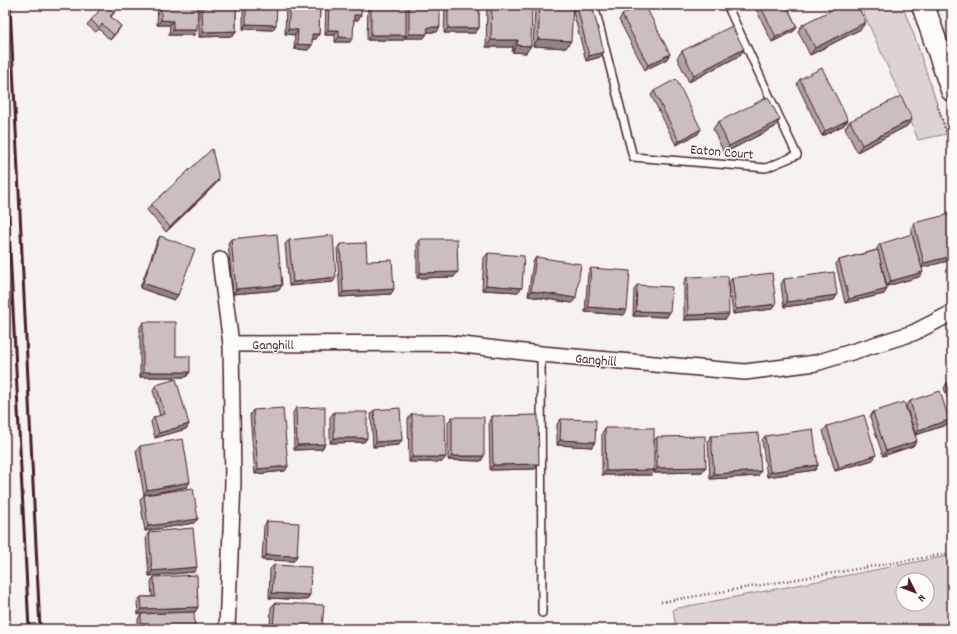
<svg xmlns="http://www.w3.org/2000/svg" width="957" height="634" viewBox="0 0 957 634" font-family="Dekko,sans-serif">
<rect width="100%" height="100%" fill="#f6f3ef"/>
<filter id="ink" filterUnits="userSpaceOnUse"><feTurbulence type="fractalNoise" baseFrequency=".025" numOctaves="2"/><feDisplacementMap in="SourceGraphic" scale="8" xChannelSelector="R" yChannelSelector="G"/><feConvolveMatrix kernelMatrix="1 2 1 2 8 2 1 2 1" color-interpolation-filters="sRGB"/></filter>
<g filter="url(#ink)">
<path fill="#dcd4d2" stroke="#937a7e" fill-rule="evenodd" d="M860,5H902L915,38L947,134L918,140L903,101Z
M952,555V629H676L673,609ZM903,580H927V604H903Z"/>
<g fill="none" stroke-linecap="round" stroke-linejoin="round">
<defs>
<path id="lane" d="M594,5L633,157L766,168L797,155L727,5
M541,354L542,613"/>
<path id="street" d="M220,260L231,344L233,482L227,629
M231,344L446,343L541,354L745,372L816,363L913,333L952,313"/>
<path id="primary" d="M923,5L952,90"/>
</defs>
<use href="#lane" stroke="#4a1f2b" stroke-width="10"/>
<use href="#street" stroke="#4a1f2b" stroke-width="18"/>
<use href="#primary" stroke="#4a1f2b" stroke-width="25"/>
<path stroke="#4a1f2b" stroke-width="2.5" stroke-dasharray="1 3" stroke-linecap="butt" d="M937,104L952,149
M661,602L952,553"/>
<use href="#lane" stroke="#fdfcf7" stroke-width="7"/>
<use href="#street" stroke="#fdfcf7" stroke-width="15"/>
<use href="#primary" stroke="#fdfcf7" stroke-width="22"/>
<path stroke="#4a1f2b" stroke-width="3" d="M10,5L40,629
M5,150L29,629"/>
</g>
<path fill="#afa4a3" stroke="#4a1f2b" d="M158,5H198L194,35H169L170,25H157Z
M199,5H236V31L233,36L199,37Z
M243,5H277L273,30L243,29Z
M287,5H320L319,34L316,39H312V45L308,50L294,49L295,35L285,34L286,6Z
M326,5H361L358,20H354L350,42H335V35H325Z
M368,5H440L437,32H427L424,38H405V36L403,40H367Z
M446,5H479V28L475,33H444L445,6Z
M487,5H532L526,53L512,52L513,47H486Z
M538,5H573L566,48L533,46L535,9Z
M652,5H662L654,9Z
M754,5H786L797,27L794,31L772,42Z
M577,6L604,52L600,57L586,61L573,11Z
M115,12L111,17L121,26L110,40L99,29L96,32L87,25L91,20Z
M622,15L667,59L645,70L619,20Z
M803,24L861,29L810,55L798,31Z
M744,49L739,56L689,82L677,58L682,51Z
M800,79L848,120L844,125L822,136L797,84Z
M654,91L698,134L676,145L651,95Z
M912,119L907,126L857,152L845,128L850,121Z
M718,122L775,127L724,153L713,129Z
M216,184L166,232L147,210L151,205Z
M914,223H952V260L921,267L919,277L887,286L881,263L887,289L884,294L845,303L836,264L839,260L877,250V248L880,244L916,249L911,228Z
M160,236L178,295L174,300L140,288L157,241Z
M231,239L282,285L279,290L233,294L228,243Z
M420,239L454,277L417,278V244Z
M289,240L336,277L333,282L289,286L285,244Z
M340,244L367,261L391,294L340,297L337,249Z
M488,253L522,288L518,292L482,290L484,258Z
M536,257L572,303L528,296L533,262Z
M591,268L624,315L585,312L588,273Z
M687,277L726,319L684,320V282Z
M732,278L776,304L772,309L733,314L729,283Z
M784,279L837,295L834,300L784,307L781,284Z
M637,285L670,312L667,317L633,316L634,290Z
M143,322L176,356L190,372L186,377H140V327Z
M952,382V411L944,388L947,383Z
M156,385L189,424L186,429L155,438L151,422L154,417L160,416L153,390Z
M910,401L949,420L946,425L916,435L906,406Z
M296,408L322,449L294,450L293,413Z
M253,410L288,466L285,471L255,474L250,415Z
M374,410L399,445L373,447L371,414Z
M334,412L367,438L364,442L330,443V417Z
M873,412L917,441L913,446L883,456L870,417Z
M412,414L442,462H409L408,419Z
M492,416L539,464L535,469L490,470L489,421Z
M452,417L484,456L481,461L448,460V422Z
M561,419L592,447L557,445V424Z
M827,426L873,460L835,471L823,431Z
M605,428L654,441L657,437L702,472L654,473V470L651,475H602V433Z
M711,436L758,476L710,479L708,441Z
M765,436L818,465L815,470L767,477L762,440Z
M140,446L187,487L144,495L136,451Z
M144,495L194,523L145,531L140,500Z
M267,521L294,561L262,560L264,526Z
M149,532L194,572L149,576L146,537Z
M274,565L310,595L306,600L269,598L270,569Z
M154,577L198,607L195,612L138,614L137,602L141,597H152L151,582Z
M275,603L322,629H270L271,607Z
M141,614L195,629H138V619Z"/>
<path fill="#8e8685" stroke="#4a1f2b" d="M657,5H662L654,9Z
M354,15H361L358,20H350Z
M161,20L173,21L170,25H157Z
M866,22L861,29L810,55L815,48Z
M246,24L276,25L273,30L243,29Z
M121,26L118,31L110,40L114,35Z
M428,27H440L437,32H425Z
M797,27L794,31L772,42L776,37Z
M448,28H479L475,33H444Z
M288,29L298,30L295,35L285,34Z
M173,30H197L194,35H169Z
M328,30H339L335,35H325Z
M236,31L233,36L199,37L203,32Z
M312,34H319L316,39H309Z
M409,34H427L424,38H405Z
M371,35H406L403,40H367Z
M339,37L353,38L350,42H335Z
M538,39L571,41L566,48L533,46Z
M491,40H518L513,47H486Z
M297,44L312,45L308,50L294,49Z
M517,45L531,46L526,53L512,52Z
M744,49L739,56L689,82L694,75Z
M604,52L600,57L586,61L589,56Z
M670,54L667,59L645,70L648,65Z
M912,119L907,126L857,152L862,145Z
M780,120L775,127L724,153L729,146Z
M848,120L844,125L822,136L825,131Z
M701,129L698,134L676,145L679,141Z
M219,179L216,184L166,232L170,227Z
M952,256V260L921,268L924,263Z
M458,272L454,277L417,278L420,273Z
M923,272L919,277L887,286L891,281Z
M336,277L333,282L289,286L293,282Z
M143,283L178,295L174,300L140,288Z
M282,285L279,290L233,294L236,289Z
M486,285L522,288L518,292L482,290Z
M394,289L391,294L340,297L343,292Z
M887,289L884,294L845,303L849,299Z
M531,291L576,298L572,303L528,296Z
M837,295L834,300L784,307L787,302Z
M776,304L772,309L733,314L736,309Z
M588,307L627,310L624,315L585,312Z
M636,311L670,312L667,317L633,316Z
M729,314L726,319L684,320L688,315Z
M143,372H190L186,377H140Z
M949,420L946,425L916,435L919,430Z
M189,424L186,429L155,438L159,433Z
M334,438H367L364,442L330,443Z
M402,440L399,445L373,447L376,442Z
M560,440L595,442L592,447L557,445Z
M917,441L913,446L883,456L886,451Z
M325,444L322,449L294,450L297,445Z
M876,455L873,460L835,471L839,467Z
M452,456H484L481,461L448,460Z
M412,457H446L442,462H409Z
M539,464L535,469L490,470L493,465Z
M818,465L815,470L767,477L770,472Z
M288,466L285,471L255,474L258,469Z
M706,467L702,472L654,473L657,468Z
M654,470L651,475H602L606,471Z
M761,471L758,476L710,479L714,474Z
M190,482L187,487L144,495L147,490Z
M198,519L194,523L145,531L148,526Z
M266,555L297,556L294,561L262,560Z
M197,567L194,572L149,576L152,571Z
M272,593L310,595L306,600L269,598Z
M198,607L195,612L138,614L142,609Z"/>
<path fill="#cbbfbe" stroke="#4a1f2b" d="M104,5H116L119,7L110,16L121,26L114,35L102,24L99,28L91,20Z
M161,5H198L197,30H173V21L161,20Z
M202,5H236V31L203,32Z
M246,5H277L276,25L246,24Z
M290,5H320L319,34H312V45L297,44L298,30L288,29Z
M329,5H361V15H354L353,38L339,37V30H328Z
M371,5H406V35H371Z
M409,5H440V27H428L427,34H409Z
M448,5H479V28H448Z
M492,5H532L531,46L517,45L518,40H491Z
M540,5H573L571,41L538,39Z
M582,5H592L604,52L589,56L577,6Z
M641,5H645L670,54L648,65L622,15Z
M760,5H786L797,27L776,37Z
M842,5H857L866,22L815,48L803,24Z
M732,26L744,49L694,75L682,51Z
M822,68L848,120L825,131L800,79Z
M676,79L701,129L679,141L654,91Z
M901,96L912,119L862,145L850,121Z
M768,97L780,120L729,146L718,122Z
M212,149L219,179L170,227L151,205Z
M950,214L952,223V256L924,263L914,223Z
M277,234L282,285L236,289L231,239Z
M912,234L923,272L891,281L880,244Z
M333,235L336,277L293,282L289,240Z
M160,236L195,249L178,295L143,283Z
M420,239H457L458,272L420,273Z
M366,243L367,261L392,260L394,289L343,292L340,244Z
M878,250L887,289L849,299L839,260Z
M488,253L524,256L522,288L486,285Z
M536,257L581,264L576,298L531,291Z
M591,268L630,271L627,310L588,307Z
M834,272L837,295L787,302L784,279Z
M772,273L776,304L736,309L732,278Z
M728,276L729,314L688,315L687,277Z
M637,285L672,287L670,312L636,311Z
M143,322H176V356H190V372H143Z
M176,379L189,424L159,433L154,417L165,414L156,385Z
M952,382V397L947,383Z
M940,391L949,420L919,430L910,401Z
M904,402L917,441L886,451L873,412Z
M325,407V444L297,445L296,408Z
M283,408L288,466L258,469L253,410Z
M400,408L402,440L376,442L374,410Z
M334,412H367V438H334Z
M412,414H445L446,457H412Z
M538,415L539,464L493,465L492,416Z
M864,415L876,455L839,467L827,426Z
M452,417H484V456H452Z
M561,419L596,420L595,442L560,440Z
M605,428H654V470L606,471Z
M813,429L818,465L770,472L765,436Z
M758,433L761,471L714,474L711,436Z
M705,436L706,467L657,468V437Z
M183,439L190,482L147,490L140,446Z
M193,488L198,519L148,526L144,495Z
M267,521L299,523L297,556L266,555Z
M193,528L197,567L152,571L149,532Z
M274,565L311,567L310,595L272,593Z
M197,575L198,607L142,609L141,597H155L154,577Z
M275,603L324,605L322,629H273Z
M194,612L195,629H141V614Z"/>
</g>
<g text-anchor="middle" stroke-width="3" stroke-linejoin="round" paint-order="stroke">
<g font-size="14" fill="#4a1f2b" stroke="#fdfcf7">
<text transform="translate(722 151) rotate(5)" y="5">Eaton Court</text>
<text x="273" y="349">Ganghill</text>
<text transform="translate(596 359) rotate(5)" y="5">Ganghill</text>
</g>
</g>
<rect width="957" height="634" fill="none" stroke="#fdfcf7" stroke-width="20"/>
<rect x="10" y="10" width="937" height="614" fill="none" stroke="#4a1f2b" stroke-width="1.5" filter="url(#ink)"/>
<g transform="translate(915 592) rotate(132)"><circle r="19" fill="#fdfcf7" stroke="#b5a4a5"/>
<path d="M0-3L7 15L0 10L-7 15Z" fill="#4a1f2b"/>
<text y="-6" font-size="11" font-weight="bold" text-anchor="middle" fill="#4a1f2b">N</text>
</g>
</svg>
